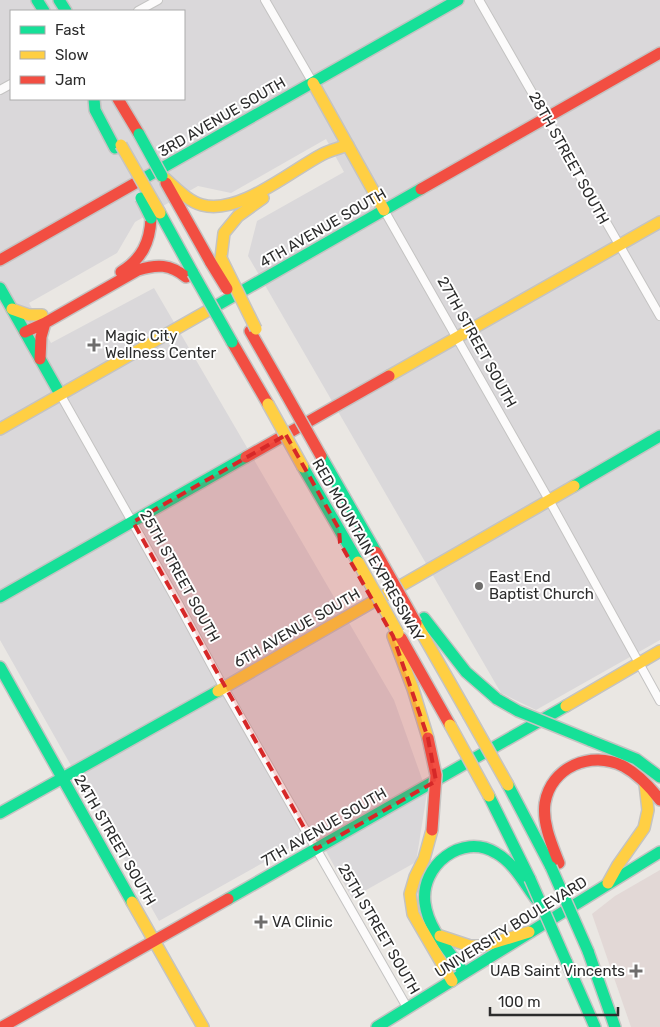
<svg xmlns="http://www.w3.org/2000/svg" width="660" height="1027" viewBox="0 0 660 1027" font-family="Rubik,sans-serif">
<rect width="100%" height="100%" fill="#eae7e3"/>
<path fill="#dad8da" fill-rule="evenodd" d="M0,0H660V640L536,710L501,693L248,256L257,221L344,172L326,139L231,193L198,186L135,222L117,253L29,303L51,343L154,288L394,700L427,793L416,862L352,898L316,833L159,921L0,640ZM11,11H184V99H11Z"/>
<path fill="#e2d8d6" d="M660,870V1027H631L592,914L615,896Z"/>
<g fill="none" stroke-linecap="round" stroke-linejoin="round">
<defs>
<path id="street" d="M265,0L313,83
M479,0L660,316
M138,11L158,0
M0,90L11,84
M384,210L549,500L660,701
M60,394L178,603L224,688L408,1009"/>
<path id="fast" d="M37,0L44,11
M59,0L66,11
M94,99L95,110L115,148
M139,181L458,0
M160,213L193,273
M0,288L60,394
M209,310L421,189
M321,456L376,552
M303,467L358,562
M574,486L660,436
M0,597L246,457
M424,618L466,672L497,699
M0,667L132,902
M589,740L636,759L660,777
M508,785L551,867
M489,796L530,879
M0,813L218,691
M228,899L566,706
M588,951L615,1027
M566,961L595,1027
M464,973C450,952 428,929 425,903C420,866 462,832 496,853C514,863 524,883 536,899
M377,1027L660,852"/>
<path id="slow" d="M313,83L384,210
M162,176C174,186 187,201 202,205C240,215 290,171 323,154C331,150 340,148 348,145
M221,258L224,233L238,216L263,198
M12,309L29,315H42
M389,376L660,222
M0,429L209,310
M416,623L468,714
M393,636L413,689L428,738
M218,691L574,486
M566,706L660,651
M432,830L424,859L415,877L410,894L413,914L452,981
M608,883L618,865L644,828L648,810L645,784
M132,902L203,1027
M440,936L470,946H483L529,932"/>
<path id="jam" d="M118,99L139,134
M166,183L211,263
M421,189L660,53
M0,260L139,181
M121,272C142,259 150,242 151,218
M250,331L286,394
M25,332L45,323L138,270C157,264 170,264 186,277
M232,342L268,404
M40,359L41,337L45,323
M246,457L389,376
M401,638L450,725
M559,863C552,845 542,823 545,803C551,767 591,750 623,766C638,774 650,787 660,800
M2,1027L228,899"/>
</defs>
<use href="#street" stroke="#c4c3c2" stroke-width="10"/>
<use href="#fast" stroke="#c4c3c2" stroke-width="14"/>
<use href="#slow" stroke="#c4c3c2" stroke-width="14"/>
<use href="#jam" stroke="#c4c3c2" stroke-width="14"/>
<use href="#street" stroke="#fcfbfb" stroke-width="8"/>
<use href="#fast" stroke="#16e098" stroke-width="11"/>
<use href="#slow" stroke="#ffcf43" stroke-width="11"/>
<use href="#jam" stroke="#f24e42" stroke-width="11"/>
<defs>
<path id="fast-bridge" d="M139,134L162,176
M141,198L151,218
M193,273L232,342
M497,699L518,711L589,740
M551,867L588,951
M530,879L566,961"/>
<path id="slow-bridge" d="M121,145L160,213
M221,258L256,329
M268,404L303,467
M358,562L398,633
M468,714L508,785
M450,725L489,796"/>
<path id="jam-bridge" d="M211,263L227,289
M286,394L321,456
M376,552L416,623
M428,738L436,775L432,830"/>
</defs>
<use href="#fast-bridge" stroke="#c6c4c2" stroke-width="14" stroke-linecap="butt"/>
<use href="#slow-bridge" stroke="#c6c4c2" stroke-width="14" stroke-linecap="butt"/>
<use href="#jam-bridge" stroke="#c6c4c2" stroke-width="14" stroke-linecap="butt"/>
<use href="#fast-bridge" stroke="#16e098" stroke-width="11"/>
<use href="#slow-bridge" stroke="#ffcf43" stroke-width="11"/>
<use href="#jam-bridge" stroke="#f24e42" stroke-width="11"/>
</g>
<path fill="#d62828" fill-opacity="0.2" stroke="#d62828" stroke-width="4" stroke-dasharray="10 6" stroke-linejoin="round" d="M286,435L339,529L340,543L393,636L428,738L436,781L316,849L133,522Z"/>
<g fill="#6e6d6c" stroke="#fff" stroke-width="2">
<path d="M91.5 337.5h5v5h5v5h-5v5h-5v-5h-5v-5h5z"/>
<circle cx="479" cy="586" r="5"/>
<path d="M258.5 914.5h5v5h5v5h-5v5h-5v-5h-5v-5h5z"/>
<path d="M633.5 963.5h5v5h5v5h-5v5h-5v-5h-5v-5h5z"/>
</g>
<g text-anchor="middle" stroke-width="4" stroke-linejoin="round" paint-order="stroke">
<g font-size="15" fill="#2c2c2c" stroke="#fff">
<text transform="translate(222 117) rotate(-30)" y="5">3RD AVENUE SOUTH</text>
<text transform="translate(569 158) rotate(61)" y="5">28TH STREET SOUTH</text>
<text transform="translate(323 228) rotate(-30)" y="5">4TH AVENUE SOUTH</text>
<text transform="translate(477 342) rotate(61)" y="5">27TH STREET SOUTH</text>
<text transform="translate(368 550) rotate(60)" y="5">RED MOUNTAIN EXPRESSWAY</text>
<text transform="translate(180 576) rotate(61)" y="5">25TH STREET SOUTH</text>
<text transform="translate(297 628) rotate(-30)" y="5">6TH AVENUE SOUTH</text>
<text transform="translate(324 827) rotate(-30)" y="5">7TH AVENUE SOUTH</text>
<text transform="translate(115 840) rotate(60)" y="5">24TH STREET SOUTH</text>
<text transform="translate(511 927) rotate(-32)" y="5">UNIVERSITY BOULEVARD</text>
<text transform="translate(379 929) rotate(60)" y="5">25TH STREET SOUTH</text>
</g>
<g font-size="15" fill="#2c2c2c" stroke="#fff" text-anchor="start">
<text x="105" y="341">Magic City<tspan x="105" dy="17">Wellness Center</tspan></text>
<text x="489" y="582">East End<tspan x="489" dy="17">Baptist Church</tspan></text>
<text x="272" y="927">VA Clinic</text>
<text x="625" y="976" text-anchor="end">UAB Saint Vincents</text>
</g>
</g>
<rect x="10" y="10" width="175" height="90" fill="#ffffff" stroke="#ababab"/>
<rect x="20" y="26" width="25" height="8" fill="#16e098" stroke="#ababab"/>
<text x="55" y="35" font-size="15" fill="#2c2c2c">Fast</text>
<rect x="20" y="51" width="25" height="8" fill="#ffcf43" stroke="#ababab"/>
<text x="55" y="60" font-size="15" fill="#2c2c2c">Slow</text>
<rect x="20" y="76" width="25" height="8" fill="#f24e42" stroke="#ababab"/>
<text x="55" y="85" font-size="15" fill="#2c2c2c">Jam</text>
<path d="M490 1007v8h128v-8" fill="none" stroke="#2c2c2c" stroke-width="2.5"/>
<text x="498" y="1007" font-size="15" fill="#2c2c2c" stroke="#ffffff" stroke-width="4" paint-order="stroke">100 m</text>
</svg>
